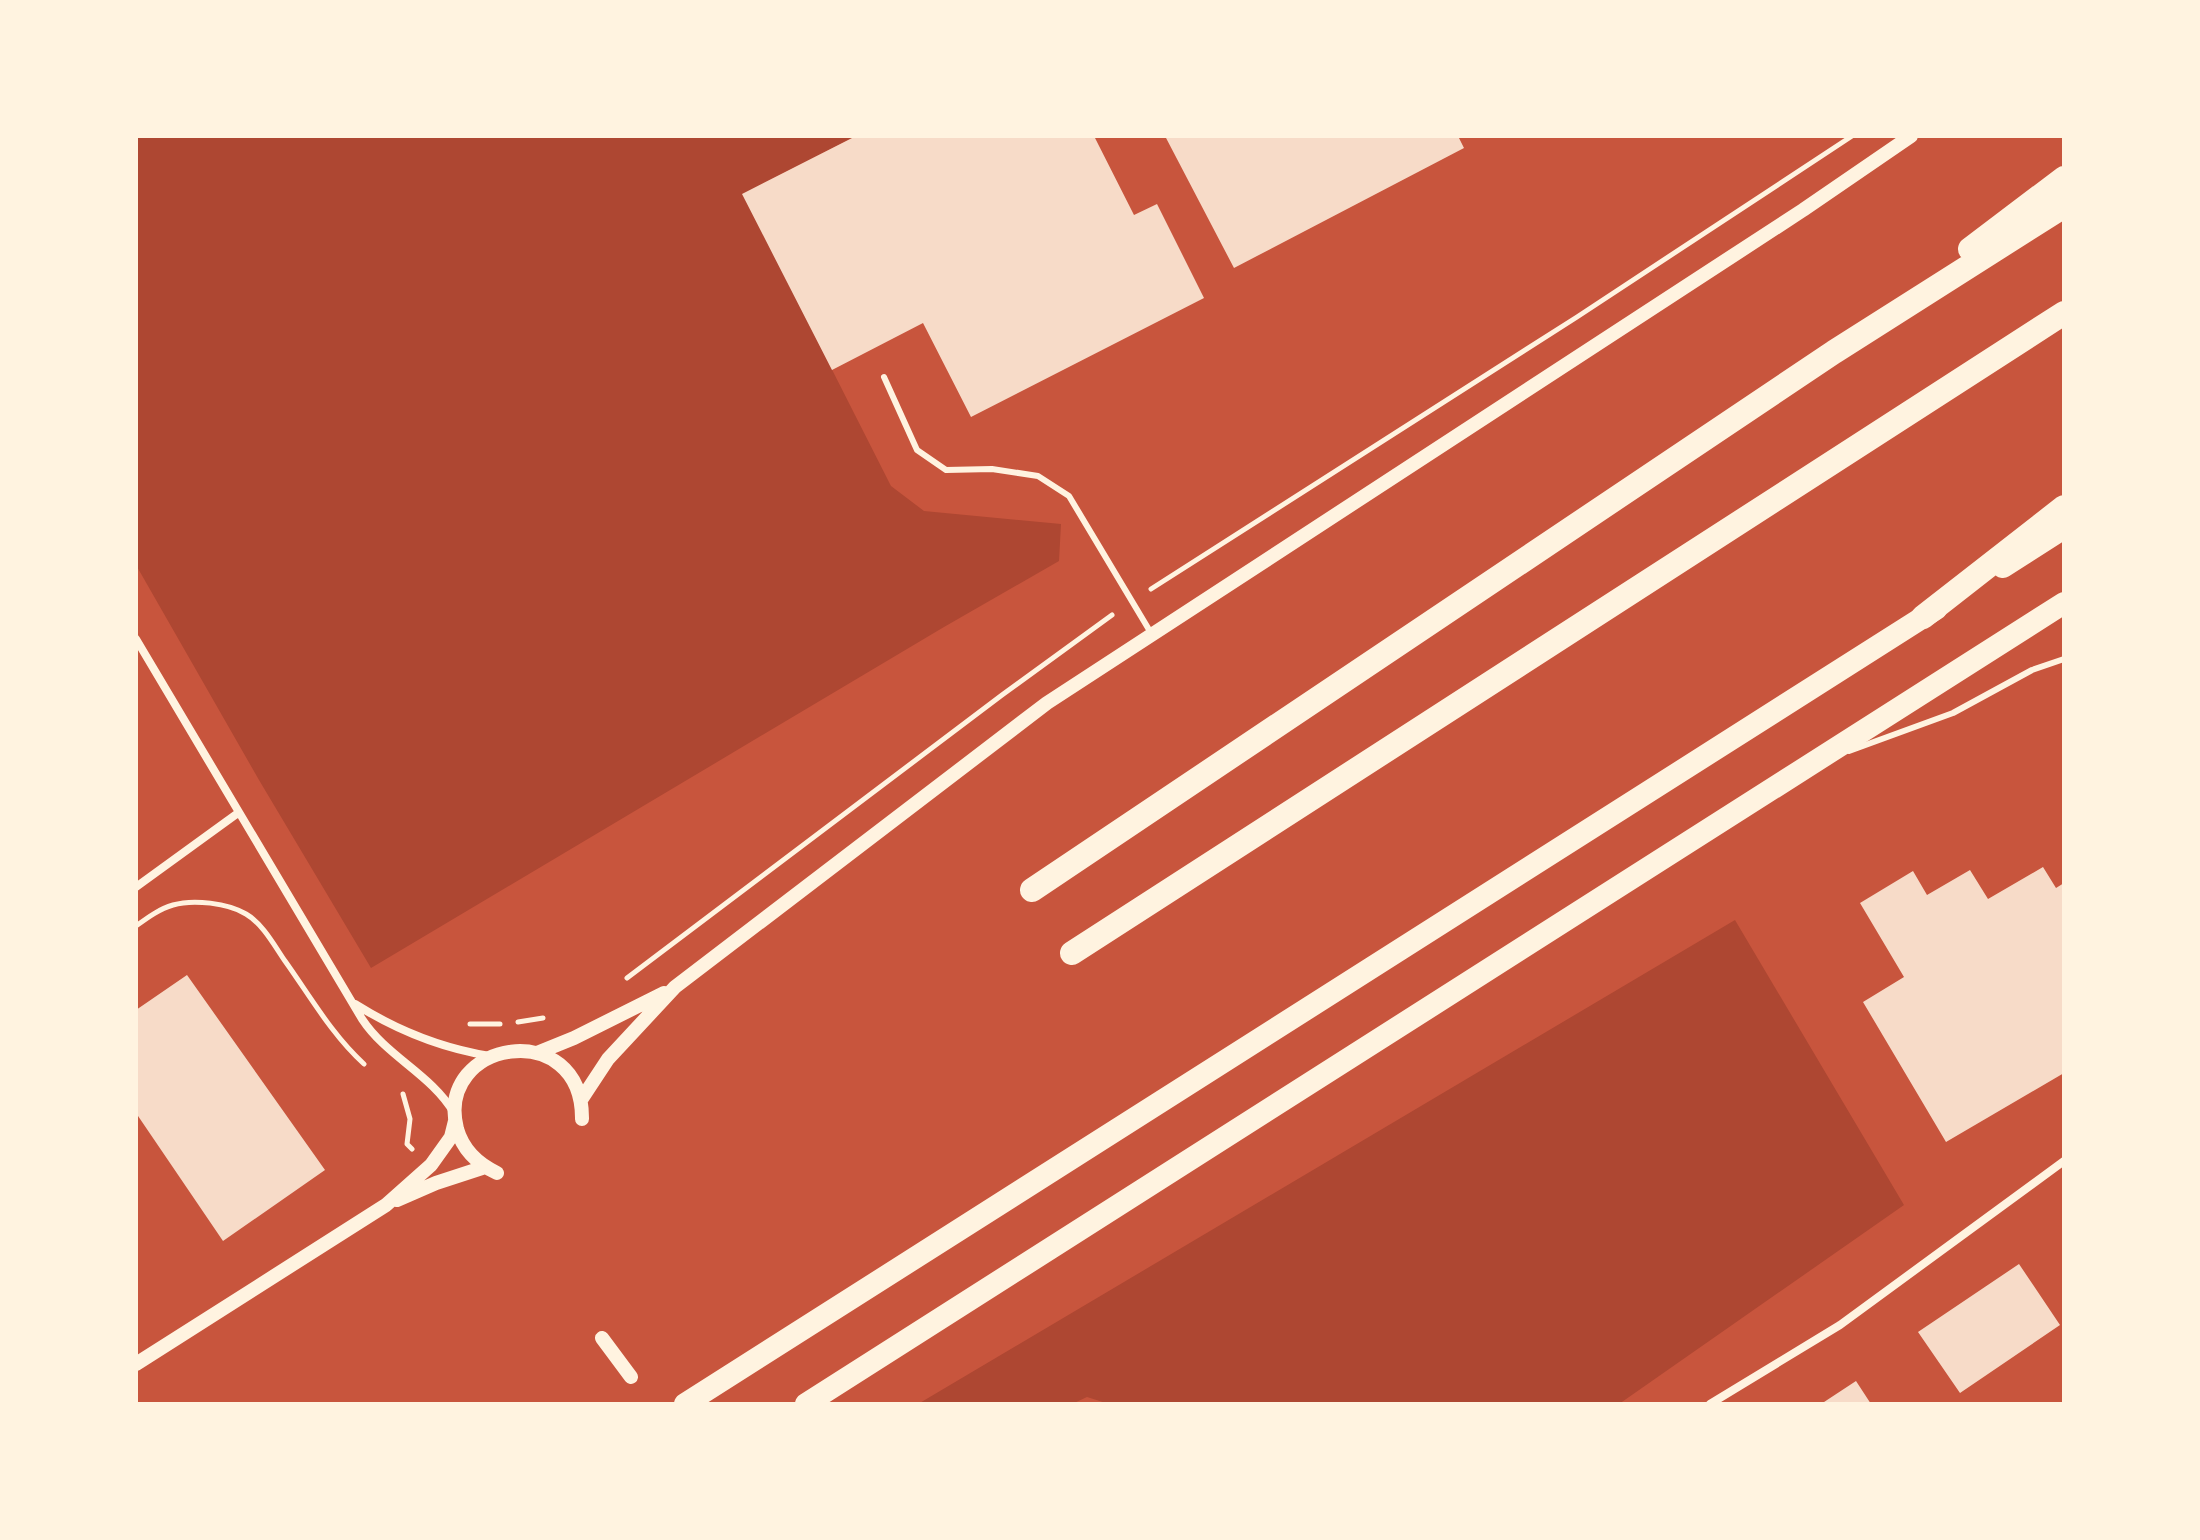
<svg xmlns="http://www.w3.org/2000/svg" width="2200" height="1540" viewBox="0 0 2200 1540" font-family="'Public Sans',sans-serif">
<rect width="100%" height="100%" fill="#c8553d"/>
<path fill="#ae4732" d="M136,136H856L743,194L891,486L924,511L1061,524L1059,561L944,627L371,968L259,780L136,565Z
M1735,920L1904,1205L1619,1404H1109L1087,1397L1072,1404H918Z"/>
<path fill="#f7dbc8" d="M856,136H1094L1134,215L1157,204L1204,298L971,417L923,323L832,370L742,194Z
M1165,136H1458L1464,148L1234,268Z
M2043,867L2056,888L2064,883V1073L1946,1142L1863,1002L1904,977L1860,903L1913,871L1927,895L1970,870L1988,899Z
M187,975L325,1170L223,1241L136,1113V1010Z
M2019,1264L2060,1325L1960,1393L1918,1332Z
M1856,1381L1871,1404H1821Z"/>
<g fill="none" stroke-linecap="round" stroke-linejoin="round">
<path stroke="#fff3e0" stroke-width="5" d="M1151,589L1577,317L1852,136
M136,926C147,918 159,909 173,905C193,899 228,903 246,914C263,924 274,945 285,961C310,996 332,1035 364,1064
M627,978L1002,695L1112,615
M518,1022L543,1018
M470,1024H500
M403,1094L410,1119L407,1144L412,1149"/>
<path stroke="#fff3e0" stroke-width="6" d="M884,377L917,450L946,470L992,469L1038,476L1069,496L1151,633
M1849,751L1953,713L2032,670L2064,659"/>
<path stroke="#fff3e0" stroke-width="8" d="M136,639L362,1019C387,1057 431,1074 454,1113
M136,887L238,813
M355,1004C398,1031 440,1048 490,1056
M1710,1404L1840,1325L2064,1161"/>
<path stroke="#fff3e0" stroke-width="14" d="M537,1053L574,1038L664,993
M581,1100L608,1059L675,987L1047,703L1803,210L1911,136
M497,1173C478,1164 463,1150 457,1129C434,1039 583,1016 582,1119
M397,1200L436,1183L485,1167
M602,1338L631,1377
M136,1364L386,1205L431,1165L451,1137L455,1121"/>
<path stroke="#fff3e0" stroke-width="22" d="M2003,567L2064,528
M685,1404L1936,609
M806,1404L2064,603"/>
<path stroke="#fff3e0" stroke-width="24" d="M1970,249L2064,178
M1923,617L2064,507
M1032,890L1834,352L2064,206
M1072,953L2064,313"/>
</g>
<rect width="2200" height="1540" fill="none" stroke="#fff3e0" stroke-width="276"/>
</svg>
